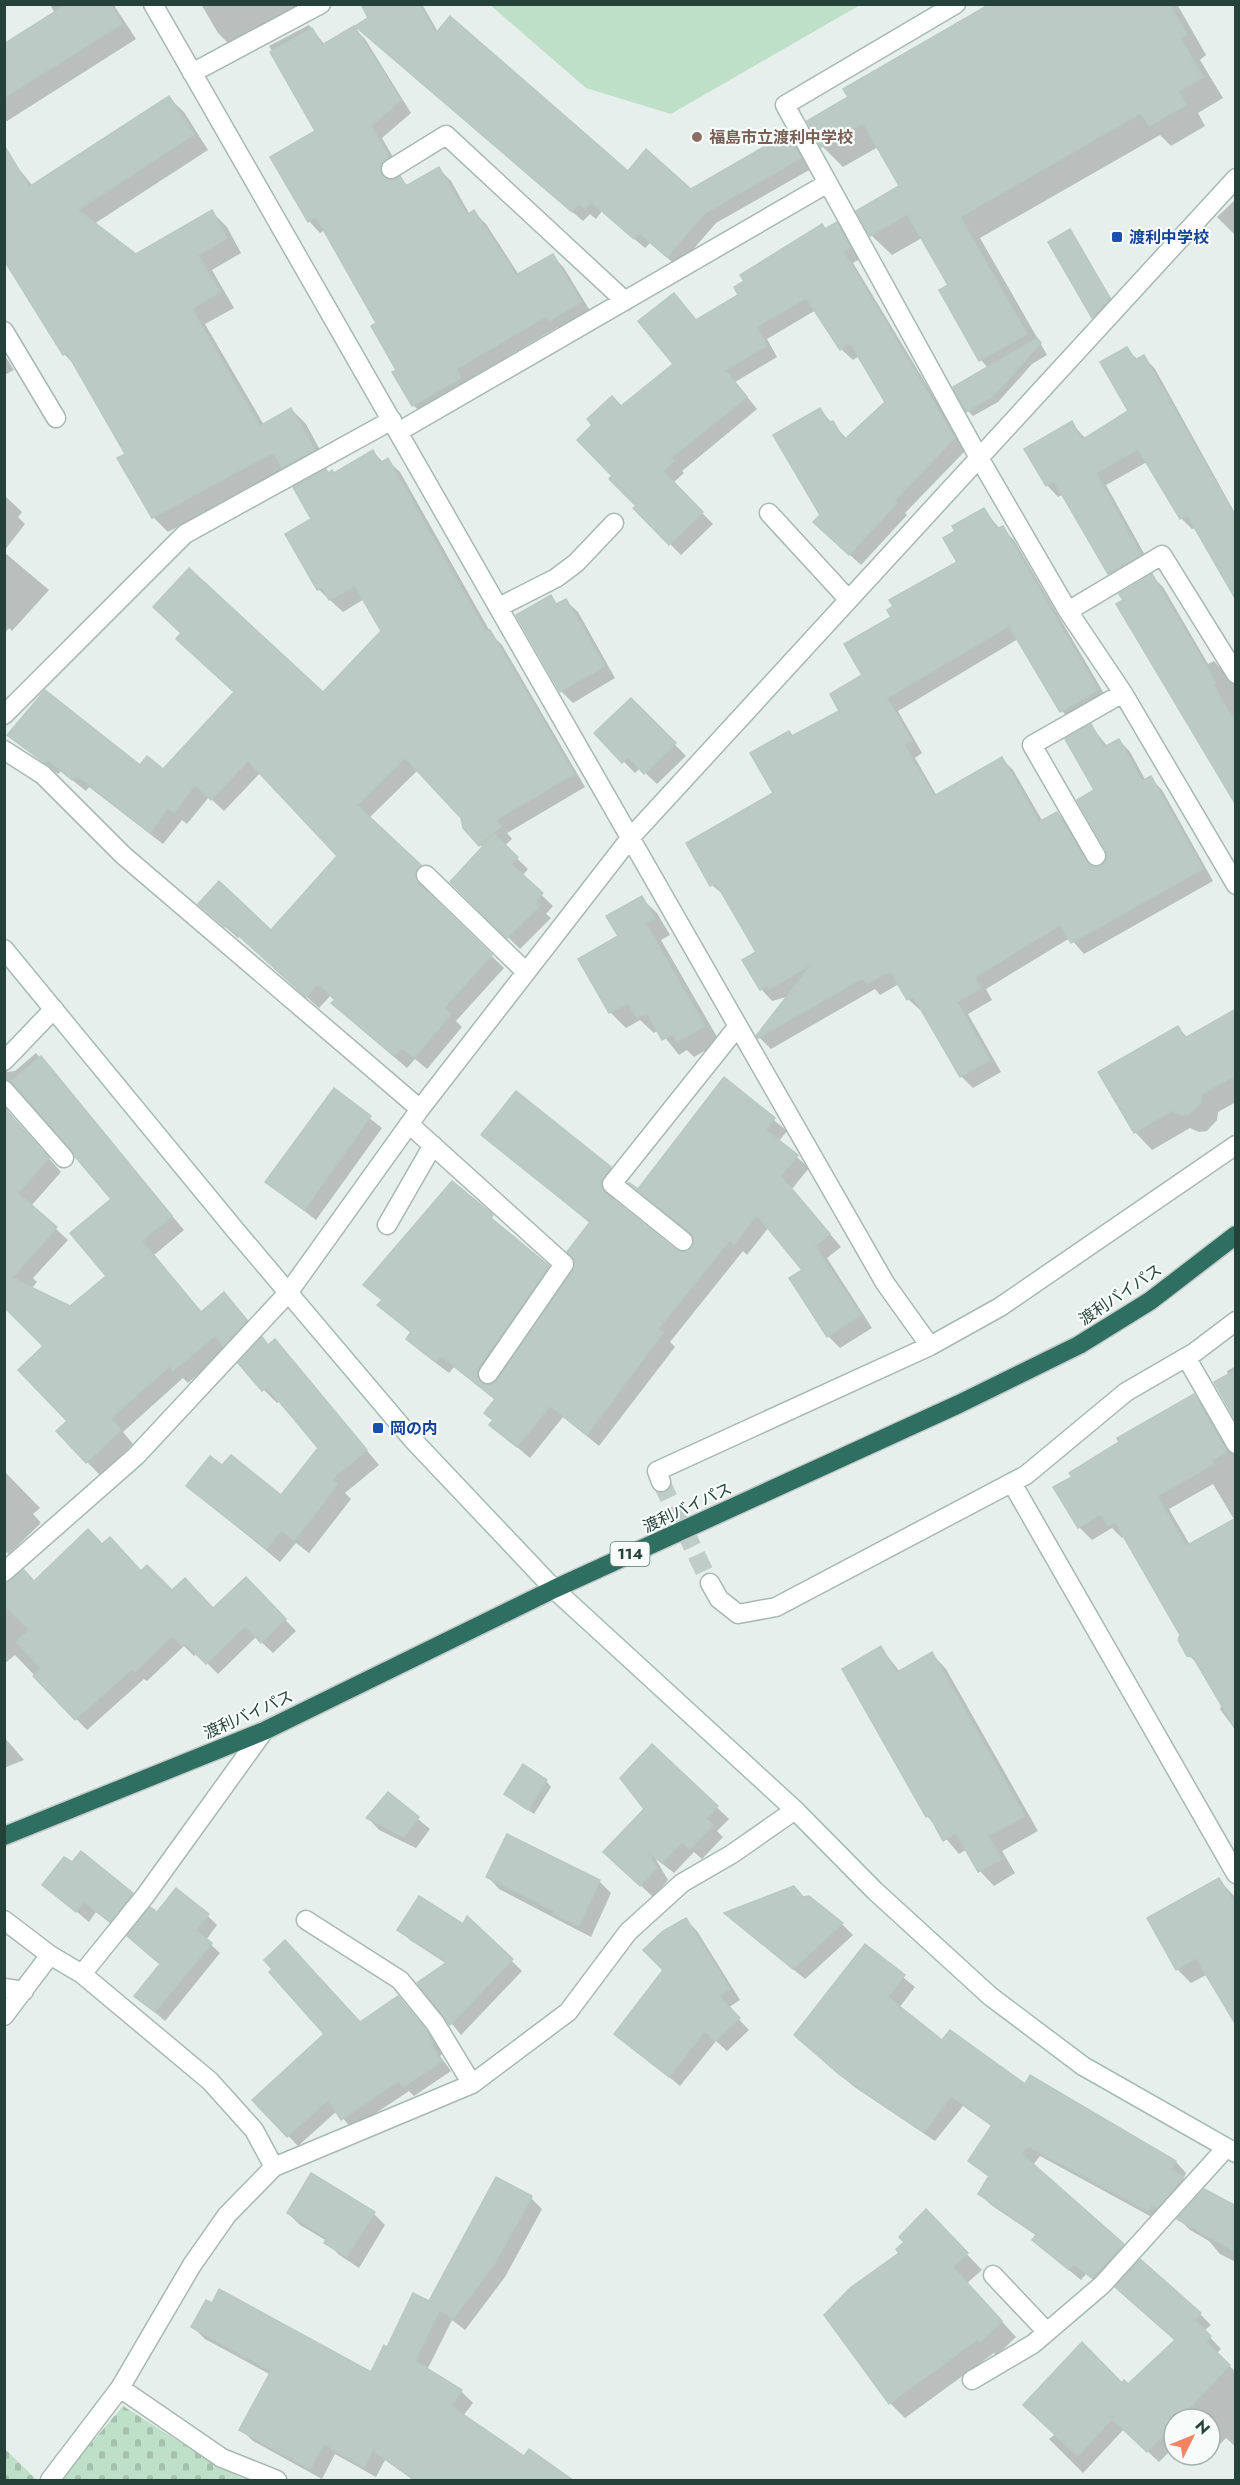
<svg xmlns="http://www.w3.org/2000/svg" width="1240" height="2485" viewBox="0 0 1240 2485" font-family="Jost,'Noto Sans JP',sans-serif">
<defs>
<pattern id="cemetery-stones" width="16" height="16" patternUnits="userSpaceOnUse" patternTransform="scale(1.5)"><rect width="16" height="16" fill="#bfe0c8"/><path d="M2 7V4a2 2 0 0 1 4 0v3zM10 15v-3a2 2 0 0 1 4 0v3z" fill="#a4c1ad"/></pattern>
</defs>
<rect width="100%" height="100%" fill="#e6efeb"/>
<path fill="#bfe0c8" d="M490,5H860L671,114L586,88Z"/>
<path fill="url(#cemetery-stones)" d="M123,2406L219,2467L246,2480H60Z
M4,2449H5L37,2480H5Z"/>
<path fill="#0003" fill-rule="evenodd" d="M50,4H113L136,39L4,123V46L55,14Z
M201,4H305L230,45L218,33Z
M362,4H422L438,32L628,173L690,191L787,135L798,146L811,169L716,223L678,267L650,243L645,248L602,211L596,219L590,214L583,221L367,36L370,18Z
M988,4H1177L1206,55L1200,60L1223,98L1198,113L1205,126L1171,146L1160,135L980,238L1047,355L1032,364L998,402L973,416L968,411L988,368L981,360L941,291L950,286L922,238L892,255L871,235L901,187L878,147L843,167L822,146L850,98L989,7Z
M309,25L325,45L354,28L365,39L411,113L382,138L400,169L392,176V181L400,178L409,187L439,169L451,181L470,215L474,212L486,224L519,275L553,256L564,268L592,314L562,331L558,327L466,381L471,390L425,416L413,405L378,324L325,230L320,233L309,221L317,131L269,46Z
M169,98L184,112L208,150L94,224L136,255L212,212L227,227L241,253L212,270L234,308L205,324L264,425L291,409L306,424L328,465L285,469L168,532L153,517L127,454L76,366L64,354L13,162L33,186Z
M1236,199V236L1217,217Z
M836,224L848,236L860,259L853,263L966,450L905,513L907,515L861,565L826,533L822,515L820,410L847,439L887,402L859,356L853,360L841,349L816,310L767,339L777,357L735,382L757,409L682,471L684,473L673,483L713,524L681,555L635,508L638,506L614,476L621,407L675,364L674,295L697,321L740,295Z
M1070,231L1115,305L1098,322L1050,242Z
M1127,349L1138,360L1144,357L1155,369L1236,515V597L1196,528L1192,529L1181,518L1147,462L1106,485L1151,566L1121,585L1109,573L1064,494L1058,497L1047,485L1026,449L1071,423L1086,439L1131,412Z
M4,354L14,370L4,375Z
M373,452L383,462L387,460L400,472L492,635L502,645L585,787L507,833L512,839L504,846L528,869L522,876L553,906L546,914L551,918L520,949L452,882L483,848L464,827L463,818L418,770L369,818L433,879L427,886L430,896L504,968L456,1021L462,1027L427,1069L415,1059L407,1068L346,1016L334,1003L336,1000L331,995L319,1008L240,936L238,938L200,904L271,932L339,856L261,772L224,811L209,797L187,824L182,820L163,844L89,787L86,791L61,771L58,774L9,735L164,771L323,694L383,631L364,599L343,612L318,589L313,519L328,474L334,475Z
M4,495L22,512L18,517L25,524L4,551Z
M984,510L1000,529L1002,528L1014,540L1109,702L1073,722L1062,711L1018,639L898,711L922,753L915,758L937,796L1002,759L1013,770L1043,822L1057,813L1069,825L1094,868L1102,867L1107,862V851L1096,790L1091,726L1108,747L1119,740L1130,752L1146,781L1150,778L1162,790L1213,881L1084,954L1070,938L986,989L992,1000L968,1014L1001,1072L973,1088L961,1076L922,1009L920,1010L908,999L899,984L880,995L875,989L771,1049L758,1036L790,996L772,1001L761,989L758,953L725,896L712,885L775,794L789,733L793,737L841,711L864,676L893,617L959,562Z
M4,552L49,590L12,631L9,628L4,634Z
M1152,576L1163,587L1208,664L1214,661L1236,686V806L1233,802L1235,801L1125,600Z
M551,597L558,605L566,601L578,612L615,678L573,703L561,691Z
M631,700L686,756L657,784L640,768L635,773L596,733Z
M641,898L657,913L670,935L661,940L720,1042L694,1057L687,1050L679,1055L659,1030L654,1033L640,1020L626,1028L611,1013L580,960L620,937Z
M1236,1011V1102L1218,1112L1217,1120L1207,1131L1199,1132L1190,1128L1152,1150L1135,1132L1178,1028L1188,1038Z
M36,1053L184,1230L154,1255L202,1313L224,1294L260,1334L228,1349L188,1383L183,1378L123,1432L133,1444L100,1475L87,1462L69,1421L45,1346L4,1305V1063L9,1067L7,1072L15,1071ZM21,1092L113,1199L108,1277L70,1308L31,1289L37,1282L33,1278L68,1240L31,1206L61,1172L8,1112L6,1101L9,1095Z
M724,1079L787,1131L779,1141L809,1168L792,1189L841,1247L827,1258L872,1328L840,1348L828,1336L805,1270L769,1227L747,1255L743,1251L670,1342L675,1347L599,1446L563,1417L530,1458L491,1425L494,1421L496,1400L454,1367L449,1373L420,1351L408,1339L412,1334L379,1305L383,1301L365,1285L452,1183L560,1279L490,1381V1386H493L575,1271L591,1224L483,1135L610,1168L622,1180L613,1195L615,1202L681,1254L688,1253L696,1244L693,1235L637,1190Z
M334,1090L382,1128L316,1220L267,1182Z
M275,1341L379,1465L345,1493L351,1499L309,1553L296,1543L280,1562L188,1486L222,1467L281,1497L320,1448L281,1400L277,1403L264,1390L269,1347Z
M1236,1366V1418L1227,1371Z
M1194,1396L1207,1409L1236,1457V1731L1220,1709L1222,1704L1200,1667L1189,1655L1182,1635L1125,1536L1122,1538L1112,1528L1092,1540L1079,1527L1074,1478ZM1213,1484L1235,1521L1190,1545L1169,1509Z
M4,1471L40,1508L33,1514L41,1523L9,1554L4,1551Z
M103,1546L172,1592L213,1610L246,1579L296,1631L273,1653L256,1637L218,1674L197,1653L194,1656L184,1646L147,1681L144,1679L87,1730L15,1655L4,1664V1606L31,1580L34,1583Z
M881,1648L900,1672L932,1654L946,1669L1038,1831L1002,1851L1015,1873L994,1886L980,1871L967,1849L959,1854L927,1816Z
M4,1737L24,1760L4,1768Z
M652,1746L729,1819L717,1831L723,1837L702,1859L694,1852L674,1873L655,1858L668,1880L653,1897L617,1863L646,1809Z
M546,1781L551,1787L534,1814L506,1794Z
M388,1794L430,1829L416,1848L379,1830L368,1818Z
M488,1877L599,1881L611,1893L591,1937L499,1889Z
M1219,1880L1236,1898V2022L1208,1974L1191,1983L1177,1969Z
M44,1884L132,1894L143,1906L122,1932L96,1912L89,1922Z
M804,1898L842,1924L853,1935L805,1979L727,1914Z
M157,1915L208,1916L217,1925L206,1940L220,1953L165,2021L136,1996L162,1964Z
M468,1918L522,1971L461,2035L419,1983L447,1964L410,1940L399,1929L464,1926Z
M686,1920L697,1931L740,2000L728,2008L749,2030L727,2051L716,2041L680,2086L616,2033L665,1970Z
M865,1946L915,1987L899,2008L943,2042L1026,2086L1031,2077L1176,2162L1186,2173L1183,2179L1194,2189L1159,2221L1040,2156L1033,2165L1133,2256L1104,2288L1086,2274L1081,2280L1045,2250L1037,2236L991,2205L980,2194L990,2178L970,2161L993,2127L963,2106L935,2141L853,2086L807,2046Z
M398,1997L436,2041L443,2053L440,2056L451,2071L414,2096L409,2091L352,2129L337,2111L298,2146L254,2100Z
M531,2198L542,2209L505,2277L465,2330L452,2320L427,2370L461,2391L473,2403L463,2416L524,2459L572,2480H413L385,2460L376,2477L335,2454L322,2479L253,2441L241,2429L271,2375L205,2339L193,2327L371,2375L387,2349Z
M1236,2208V2262L1220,2254L1209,2241L1190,2230L1179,2219Z
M288,2213L374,2214L385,2225L359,2268L338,2254L327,2241L300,2225Z
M941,2227L982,2270L967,2283L1016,2337L996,2356L994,2353L905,2418L890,2403L826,2316Z
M1128,2298L1200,2314L1211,2325L1204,2331L1221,2349L1216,2354L1236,2372V2447L1226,2438L1213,2451L1210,2447V2419H1174V2447L1159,2462L1124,2429L1083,2473L1049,2439L1122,2385L1128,2386L1177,2341Z"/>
<path fill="#bbcac4" stroke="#b8c9c2" stroke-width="1.5" d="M67,4H110L122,24L4,98V44Z
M361,4H419L436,33L450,16L628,171L646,149L691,189L788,133L801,158L705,213L667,257L639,233L634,239L591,202L585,209L578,204L572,212L355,26L368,18Z
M990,4H1169L1187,34L1180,38L1203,77L1178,92L1186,105L1149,126L1141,113L960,217L1027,334L979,361L939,290L948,285L907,214L870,236L856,211L899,186L863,123L821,147L807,121L848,97L843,89Z
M354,26L401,100L371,126L389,157L381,164L382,175L391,180L400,176L406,186L439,167L467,215L474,210L516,275L553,254L581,302L549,321L547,316L456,369L461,378L412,406L392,372L396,370L371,326L376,323L316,217L308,222L270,157L315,131L270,52L312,28L322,45Z
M169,96L194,134L78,210L136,254L212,210L227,238L198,255L220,292L192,309L260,426L291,408L315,450L282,468L274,452L152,518L117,458L125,454L67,353L63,355L4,260V145L29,187Z
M837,222L850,247L843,251L955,438L895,500L897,503L849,555L813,522L820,515L773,435L820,408L829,423L833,421L844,440L885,402L850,343L840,350L806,298L756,327L767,346L725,370L747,397L671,458L674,461L663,471L703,512L669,545L633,508L636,506L609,479L612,476L577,440L592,425L587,419L612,396L621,406L673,364L638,321L674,293L696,320L738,295L734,287L744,281L740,275L822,224L825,229Z
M1070,229L1110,298L1092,318L1048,242Z
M1037,338L1041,343L992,397L966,412L953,387Z
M1127,347L1135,360L1144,355L1236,518V600L1187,515L1180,519L1138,449L1096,473L1141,555L1108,574L1054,481L1046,486L1024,449L1072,421L1082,440L1128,411L1100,362Z
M373,450L380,463L388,458L486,632L490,630L574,774L496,820L501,826L479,846L463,828L461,818L405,758L357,805L421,865L415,873L418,883L492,955L444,1008L451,1014L414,1058L402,1048L394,1056L331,1003L335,1000L318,984L306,997L227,925L225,927L198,904L219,881L271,930L337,856L248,761L211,800L195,785L174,813L168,808L150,833L76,775L72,780L48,760L45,763L7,735L45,690L140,765L147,756L163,769L234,692L176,639L181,633L153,607L189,568L323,692L381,631L355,586L329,600L322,587L317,590L285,534L311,519L293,487L326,469L328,473L332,470L334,473Z
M984,508L997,529L1003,526L1098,690L1060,712L1009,626L887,698L912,741L904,745L934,796L1002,757L1039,822L1057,812L1087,862L1095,867L1101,866L1106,861V851L1077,800L1094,790L1065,739L1091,724L1104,747L1119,739L1142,781L1151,776L1203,869L1071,943L1060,925L975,977L981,988L957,1002L990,1060L960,1077L913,996L907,1000L890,971L867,984L863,978L758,1038L756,1036L812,964L769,989L767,986L760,990L742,960L756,952L716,883L710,886L686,843L773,793L750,753L789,731L792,736L839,711L830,694L862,675L844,644L891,617L887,610L893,606L889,600L957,562L943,538L955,531L952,526Z
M1152,574L1216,683L1213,684L1236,724V805L1116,604L1123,600L1119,594Z
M551,595L556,604L566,599L605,666L560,692L516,615Z
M631,698L676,743L644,774L628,757L622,763L594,733Z
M494,834L518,857L511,864L543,893L536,901L540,906L507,938L450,882Z
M642,896L655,919L646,924L705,1026L677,1042L673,1034L662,1040L647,1013L637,1018L628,1003L609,1013L578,959L618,936L606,916Z
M1236,1009V1075L1202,1094L1201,1103L1189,1114L1181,1115L1172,1111L1134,1133L1098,1072L1178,1026L1185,1038Z
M41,1056L172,1216L142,1241L201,1312L224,1292L247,1320L223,1346L215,1336L173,1371L170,1366L111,1418L121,1430L86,1463L56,1431L67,1421L18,1370L43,1346L4,1307V1108L49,1158L18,1193L57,1227L12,1278L70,1306L106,1276L70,1233L111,1199L11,1081Z
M724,1077L775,1118L766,1130L798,1155L781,1176L830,1234L815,1246L861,1315L827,1337L789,1278L802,1270L757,1215L734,1244L730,1240L658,1329L663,1333L587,1435L550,1406L517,1447L489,1425L493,1420L484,1413L495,1399L441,1356L436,1362L406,1339L411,1332L377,1305L382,1300L363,1285L452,1181L493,1215L491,1218L549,1266L478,1368V1378L481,1383L493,1384L573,1270L575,1261L567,1252L590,1222L481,1135L516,1091L611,1167L601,1182L605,1193L676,1250L687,1252L694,1243L690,1233L628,1182L638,1189Z
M334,1088L371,1116L304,1210L265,1182Z
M262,1337L268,1345L275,1339L367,1450L332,1479L338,1484L294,1541L281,1530L266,1549L186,1486L210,1456L222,1465L231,1455L281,1495L318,1448L267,1387L262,1391L238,1363Z
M1236,1370V1421L1214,1382Z
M1194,1394L1227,1451L1212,1460L1214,1464L1157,1496L1186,1546L1236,1518V1730L1193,1657L1187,1656L1178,1640L1180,1635L1115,1522L1108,1526L1101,1514L1078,1528L1053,1487L1072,1477L1069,1473L1119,1442L1117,1438Z
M88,1529L102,1544L110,1537L141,1571L147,1565L172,1590L185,1578L213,1608L246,1577L286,1619L261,1643L245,1626L206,1664L185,1643L182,1646L172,1636L135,1672L132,1669L75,1720L33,1676L41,1668L16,1642L29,1630L4,1605V1583L24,1570L34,1581Z
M881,1646L896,1673L932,1652L1025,1816L988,1836L1002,1859L978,1872L956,1833L943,1841L929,1815L926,1817L842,1669Z
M652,1744L718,1806L706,1818L713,1825L690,1849L682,1842L662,1863L647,1851L657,1868L640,1886L603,1852L644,1809L620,1778Z
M523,1764L547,1780L528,1810L504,1794Z
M388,1792L419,1817L404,1837L366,1818Z
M507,1834L600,1880L579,1926L553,1914L554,1911L486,1877Z
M81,1851L133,1893L110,1922L84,1902L76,1912L42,1885L64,1857L72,1862Z
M1219,1878L1236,1906V2025L1196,1958L1176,1970L1147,1918Z
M794,1886L803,1897L809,1896L843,1923L793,1969L724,1913Z
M176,1888L209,1914L196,1930L212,1943L155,2012L134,1996L160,1964L127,1936L150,1907L157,1912Z
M419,1896L463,1924L467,1916L513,1959L450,2025L417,1983L447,1962L397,1930Z
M686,1918L730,1989L719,1996L740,2018L715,2041L705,2031L669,2077L614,2034L663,1970L643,1950L663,1931Z
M285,1940L360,2022L398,1996L426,2030L433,2042L431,2045L442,2061L403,2087L399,2081L341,2120L328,2100L287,2137L252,2100L324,2034L269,1972L272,1969L264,1960Z
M865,1944L905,1975L888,1997L942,2040L950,2030L1025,2084L1030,2075L1176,2161L1171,2170L1184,2177L1157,2208L1152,2205L1148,2211L1028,2146L1022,2154L1124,2244L1092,2278L1074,2264L1069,2270L1032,2240L1037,2234L978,2194L989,2176L968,2161L992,2125L951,2096L924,2132L840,2075L794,2035Z
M311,2173L375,2212L347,2257L324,2243L327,2238L287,2213Z
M496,2177L532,2196L494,2265L453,2319L440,2310L415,2361L462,2390L451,2406L524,2456L529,2449L574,2481H416L373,2450L364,2467L324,2444L310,2469L239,2430L271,2371L191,2327L206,2300L212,2303L219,2289L371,2372L384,2345L387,2347L413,2293L429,2301Z
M1204,2189L1236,2206V2252L1177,2219Z
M926,2209L968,2253L953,2267L1002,2321L980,2342L978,2339L889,2404L824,2315L850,2288L899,2253L896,2249L904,2242L899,2237Z
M1140,2259L1201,2313L1194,2320L1211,2336L1206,2342L1230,2365L1179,2419H1174V2424L1147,2452L1112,2419L1078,2456L1023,2405L1082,2342L1122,2383L1124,2380L1128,2384L1175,2340L1115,2287Z"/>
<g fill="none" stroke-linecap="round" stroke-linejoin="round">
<path stroke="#bfccc8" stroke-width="18" stroke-dasharray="18 9" stroke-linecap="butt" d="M661,1482L710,1583"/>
<defs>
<path id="street" d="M153,4L885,1283L930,1346
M956,4L785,105L978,456L1068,611L1123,693L1236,885
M192,73L321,4
M391,169L446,135L625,301
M4,331L56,418
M398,432L828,183
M769,513L848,599
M499,607L556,578L576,563L614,523
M1068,611L1162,555L1236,674
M4,715L185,534L392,420
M4,750L43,775L123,855L420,1109
M1096,856L1032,745L1123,693
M426,875L526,972
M4,1061L54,1009
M4,1090L64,1158
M409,1124L564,1264L488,1374
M387,1225L433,1145
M683,1241L612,1184L738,1026
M1186,1357L1236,1444
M661,1482L657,1471L930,1346L1000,1307L1236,1145
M1012,1483L1236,1874
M4,1572L136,1456L288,1293L420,1109L631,837L1236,178
M710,1583L719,1599L738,1614L776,1607L1026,1475L1126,1392L1195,1352L1236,1321
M4,1920L50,1955L82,1974L210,2081L254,2130L274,2167L227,2215L192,2265L120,2388L50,2480
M306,1920L400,1980L435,2023L472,2084
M82,1974L145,1896L264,1731
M4,1988L24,1991
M4,2016L50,1955
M274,2167L472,2084L568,2012L628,1932L682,1883L732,1854L795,1810
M993,2275L1047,2332
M972,2380L1033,2344L1102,2285L1226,2148
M120,2388L222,2458L277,2480"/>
<path id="secondary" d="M4,949L236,1231L413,1440L554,1589L795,1810L875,1891L990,1996L1083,2066L1236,2153"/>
<path id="highway" d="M4,1836L264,1731L554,1589L959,1404L1079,1345L1150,1301L1236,1235"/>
</defs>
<use href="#street" stroke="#a8b8b2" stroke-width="21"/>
<use href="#secondary" stroke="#a4bbb3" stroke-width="21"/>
<use href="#highway" stroke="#c2cac8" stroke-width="21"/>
<use href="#street" stroke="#fff" stroke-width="18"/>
<use href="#secondary" stroke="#fff" stroke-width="18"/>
<use href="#highway" stroke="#2f6f62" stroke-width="18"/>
</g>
<circle fill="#8d6e63" stroke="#f7fbf9" stroke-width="2" cx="697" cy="137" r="6"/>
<g fill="#1a4fb4" stroke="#f7fbf9" stroke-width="2">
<rect x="1111" y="231" width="12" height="12" rx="3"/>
<rect x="372" y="1422" width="12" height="12" rx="3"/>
</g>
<g text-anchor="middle" stroke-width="4.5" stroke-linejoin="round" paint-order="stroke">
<rect fill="#f7fbf9" stroke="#637a73" stroke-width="1.5" x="610.5" y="1542" width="39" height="24" rx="4.5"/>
<g font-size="15" font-weight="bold" fill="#24423a">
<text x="630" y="1559">114</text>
</g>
<g font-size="16" font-weight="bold" fill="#785e54" stroke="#f7fbf9" text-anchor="start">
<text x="709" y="143">福島市立渡利中学校</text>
</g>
<g font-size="16" font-weight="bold" fill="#164399" stroke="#f7fbf9" text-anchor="start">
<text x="1129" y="243">渡利中学校</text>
<text x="390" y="1434">岡の内</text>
</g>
<g font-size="16" fill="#24423a" stroke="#f7fbf9">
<text transform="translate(1120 1294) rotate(-34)" y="6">渡利バイパス</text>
<text transform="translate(687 1507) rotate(-25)" y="6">渡利バイパス</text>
<text transform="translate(248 1714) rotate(-24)" y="6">渡利バイパス</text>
</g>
</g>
<rect width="1240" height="2485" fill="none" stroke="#24423a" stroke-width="12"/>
<g transform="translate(1192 2437) rotate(47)"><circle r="28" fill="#f7fbf9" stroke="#a3b1ad" stroke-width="1.5"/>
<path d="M0-4.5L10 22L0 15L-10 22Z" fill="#f4845f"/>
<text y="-9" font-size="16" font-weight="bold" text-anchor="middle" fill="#24423a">N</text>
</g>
</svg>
